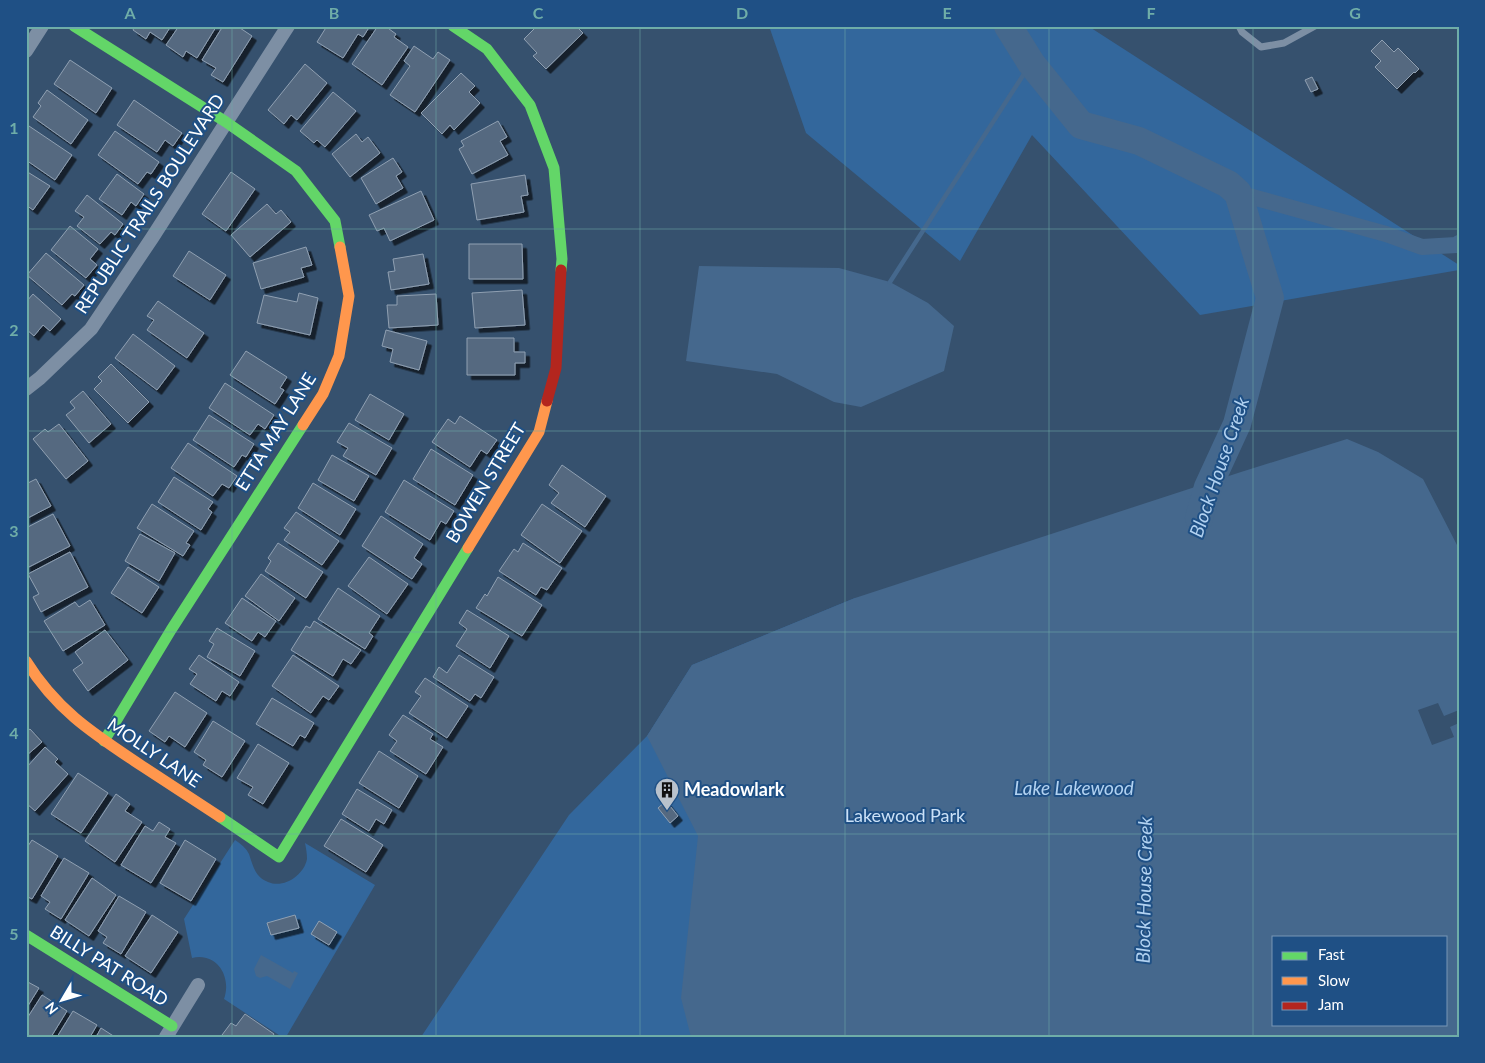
<svg xmlns="http://www.w3.org/2000/svg" width="1485" height="1063" viewBox="0 0 1485 1063" font-family="Lato,sans-serif">
<defs>
<filter id="shadow"><feDropShadow dx="4.5" dy="4.5" stdDeviation="0" flood-color="#0009"/></filter>
</defs>
<rect width="100%" height="100%" fill="#36516e"/>
<path fill="#33679c" d="M769,26H1088L1459,265V270L1200,315L1032,135L960,261L806,133Z
M855,598L1232,1037H421L569,815L647,736L692,665Z
M235,840C241,844 246,848 249,854C253,866 255,877 268,882C284,889 304,875 307,859C307,853 306,848 305,843L375,885L286,1037H282L224,999C232,977 217,952 192,958L184,919Z"/>
<path fill="#45688d" fill-rule="evenodd" d="M699,266L839,268L890,282L928,303L954,326L944,371L861,407L834,402L777,374L686,361Z
M1347,439L1378,452L1423,479L1457,545L1459,552V711L1443,722L1459,720V1037H691L681,998L698,836L647,736L692,665L855,598L1241,472ZM1274,937H1446V1024H1274Z
M261,955L293,973L294,971L298,973L290,989L267,976L260,978L256,976L254,969Z"/>
<path fill="#36516e" d="M1438,703L1444,716L1459,710V714L1452,719L1459,718V723L1450,727L1454,737L1432,745L1418,710Z"/>
<g fill="none" stroke-linecap="round" stroke-linejoin="round">
<path stroke="#45688d" stroke-width="4.5" d="M890,282L1031,63"/>
<path stroke="#45688d" stroke-width="16" d="M1238,193L1386,234L1422,247L1456,245L1459,243"/>
<path stroke="#45688d" stroke-width="28" d="M1008,26L1031,63L1081,125L1139,141L1228,184L1238,193L1270,298L1237,424L1208,487L1199,518"/>
</g>
<path fill="#546980" stroke="#90a0b2" filter="url(#shadow)" d="M135,26H171L162,40L150,32L146,39L133,30Z
M179,26H215L216,27L197,58L186,51L183,57L166,45Z
M223,26H237L252,36L223,82L211,75L216,68L202,60Z
M327,26H370L363,37L358,34L343,58L317,42Z
M378,26H385L396,34L394,37L408,47L382,85L352,64Z
M537,26H576L583,33L546,69L533,56L537,53L524,39Z
M1382,40L1394,52L1398,48L1419,69L1415,73L1414,72L1397,89L1375,67L1381,61L1371,51Z
M414,46L433,59L438,52L450,60L415,112L390,95L410,66L404,61Z
M70,60L112,88L96,113L54,84Z
M305,64L327,83L297,120L291,115L284,124L268,110Z
M461,73L475,86L469,92L480,103L454,130L450,125L442,134L421,113Z
M1312,77L1318,89L1311,92L1305,80Z
M47,90L88,120L71,144L33,117L41,106L38,103Z
M333,92L356,111L325,147L317,140L314,143L300,131Z
M134,100L182,133L173,146L165,140L157,152L117,125Z
M498,121L507,137L500,141L508,155L472,174L459,149L464,146L461,141Z
M26,124L72,155L55,180L26,160Z
M115,131L159,162L151,174L147,172L138,184L98,155Z
M356,134L362,142L368,137L380,153L350,177L332,154Z
M393,158L402,172L396,176L403,188L376,204L361,178Z
M26,171L50,186L33,210L26,205Z
M231,172L255,189L226,231L202,214Z
M117,174L144,194L136,206L131,202L122,215L99,199Z
M525,175L528,195L521,196L524,212L477,220L471,184Z
M421,191L434,220L390,241L384,228L377,231L369,215Z
M87,195L123,224L115,235L111,232L100,244L77,226L84,217L75,211Z
M267,204L276,214L281,210L291,222L250,257L231,235Z
M70,226L98,249L90,259L97,265L86,278L51,250Z
M469,244H522L523,279H469Z
M306,247L312,265L301,268L304,277L261,289L253,263Z
M189,251L226,275L210,300L173,276Z
M46,253L84,285L75,296L72,294L62,305L27,275Z
M423,254L429,284L391,290L388,272L395,271L393,259Z
M522,290L525,325L475,328L472,293Z
M299,293L318,298L310,335L257,323L264,295L297,302Z
M33,294L61,319L50,331L43,325L34,336L26,329V302Z
M436,294L438,325L389,328L387,305H397V296Z
M158,301L204,333L187,358L147,330L154,320L147,316Z
M386,330L427,341L419,370L390,362L393,349L382,346Z
M133,334L175,366L157,390L115,358Z
M467,338H514V352H525V363H515V375H467Z
M246,351L287,377L280,388L284,390L275,404L230,375Z
M111,364L149,402L128,423L94,389L102,381L98,377Z
M225,383L274,415L265,429L258,424L250,435L209,408Z
M83,391L111,424L89,443L66,415L75,408L70,402Z
M370,394L404,414L389,440L355,420Z
M209,415L254,444L246,457L242,455L234,467L193,440Z
M460,416L497,440L487,454L481,450L470,467L432,442L448,419L455,424Z
M349,423L392,448L376,475L343,456L348,448L337,442Z
M59,424L88,461L66,479L33,439L45,429L48,432Z
M188,443L237,476L229,488L222,484L213,496L171,468Z
M431,449L473,475L455,505L413,479Z
M332,455L369,476L354,501L318,480Z
M562,465L606,496L585,527L551,503L559,493L549,485Z
M174,477L213,502L208,509L212,512L201,530L158,502Z
M36,479L51,506L26,519V484Z
M404,480L454,511L446,524L441,521L430,540L385,512Z
M313,483L356,509L340,535L298,508Z
M152,504L194,531L186,543L190,545L183,556L137,528Z
M542,504L582,531L560,563L521,535Z
M296,512L339,541L322,565L284,540L290,532L284,528Z
M53,514L70,546L27,568L26,566V528Z
M381,516L423,544L414,558L422,564L412,579L362,546Z
M140,534L175,553L159,581L125,561Z
M278,543L323,572L306,598L265,571L271,561L268,558Z
M523,543L562,568L547,590L541,587L536,595L499,571L514,549L518,552Z
M70,552L88,587L41,612L33,597L39,594L28,574Z
M369,557L408,584L387,614L348,586Z
M128,567L159,587L142,613L111,593Z
M261,574L295,598L279,621L245,596Z
M498,577L542,605L522,636L476,608L485,594L487,596Z
M338,588L380,616L369,633L373,636L365,649L318,619Z
M242,598L276,621L265,637L258,632L252,641L225,623Z
M90,600L105,625L63,651L44,621L75,602L79,607Z
M467,610L509,636L490,668L456,646L467,629L459,623Z
M314,621L361,650L351,664L343,659L333,676L291,650L306,626L310,628Z
M217,628L255,651L240,676L207,657L214,644L209,641Z
M105,630L128,660L88,691L73,670L83,663L75,652Z
M199,655L239,682L230,696L222,691L216,701L190,684L197,674L189,669Z
M293,655L339,686L329,700L323,696L311,713L272,686Z
M459,655L494,677L481,698L475,694L470,701L433,677L439,667L447,673Z
M425,678L468,706L447,738L409,713L421,696L415,692Z
M175,692L207,713L185,747L169,736L165,742L149,731Z
M272,698L314,723L305,738L300,735L293,746L256,724Z
M403,715L433,734L430,739L443,747L426,774L390,751L397,741L389,735Z
M213,721L245,741L222,777L203,765L206,760L194,752Z
M30,729L42,742L26,756V732Z
M258,744L289,763L263,804L248,795L253,787L237,778Z
M45,747L58,759L55,762L68,774L35,811L26,803V768Z
M379,751L418,776L399,808L359,783Z
M78,773L108,793L81,833L51,814Z
M357,789L392,810L384,824L376,819L369,831L342,814Z
M116,794L130,804L125,811L142,822L115,862L85,841Z
M666,801L678,816L670,823L658,808Z
M341,819L383,845L366,872L324,846Z
M159,822L170,829L165,837L176,843L151,883L121,865L145,826L153,831Z
M32,840L58,856L32,899L26,896V849Z
M185,840L216,859L191,901L160,883Z
M64,858L89,873L61,919L45,909L50,902L41,896Z
M92,878L116,895L89,936L65,920Z
M119,896L146,912L121,954L103,943L107,937L98,931Z
M152,915L178,932L151,973L125,956Z
M295,915L299,928L271,935L267,923Z
M319,921L337,932L329,945L311,934Z
M26,981L39,988L26,1009Z
M42,995L67,1011L51,1037H26V1020Z
M73,1011L97,1025L90,1037H57Z
M245,1014L274,1034L272,1037H225L222,1035L231,1023L236,1026Z
M101,1028L115,1037H96Z"/>
<g fill="none" stroke-linecap="round" stroke-linejoin="round">
<path stroke="#7d8fa4" stroke-width="7" d="M1239,26L1242,32L1261,47L1284,43L1315,26"/>
<path stroke="#7d8fa4" stroke-width="14" d="M26,51L42,26
M26,389L40,378L91,329L152,238L288,26
M166,1037L198,985"/>
<path stroke="#63d668" stroke-width="11" d="M74,26L226,122L296,171L335,221L340,247
M453,26L487,49L530,105L554,168L562,259L561,270
M104,741L171,630L303,425
M220,817L279,857L468,548
M26,935L172,1026"/>
<path stroke="#ff974d" stroke-width="11" d="M303,425L323,394L339,356L349,296L340,247
M468,548L539,432L547,401
M26,661C57,711 94,734 142,766C168,783 194,800 220,817"/>
<path stroke="#b3261e" stroke-width="11" d="M547,401L556,368L561,270"/>
</g>
<path fill="none" stroke="#6fada8" stroke-width="1" stroke-opacity="0.55" d="M232,26V1037M436,26V1037M640,26V1037M845,26V1037M1049,26V1037M1253,26V1037M26,229H1459M26,431H1459M26,632H1459M26,834H1459"/>
<defs>
<symbol id="building-pin" viewBox="-11 -11 22 30"><path d="M0 17L-7.5 6A9.5 9.5 0 1 1 7.5 6Z" fill="#b9c2cc" stroke="#1f5085"/><path d="M-4-6H4V6H1V3H-1V6H-4ZM-2.5-4.3h1.7v1.8h-1.7ZM.8-4.3h1.7v1.8H.8ZM-2.5-1h1.7V.8h-1.7ZM.8-1h1.7V.8H.8Z" fill="#111"/></symbol>
</defs>
<g fill-rule="evenodd">
<use href="#building-pin" x="653" y="776" width="28" height="38"/>
</g>
<g text-anchor="middle" stroke-width="4" stroke-linejoin="round" paint-order="stroke">
<g font-size="18" fill="#fff" stroke="#1f5085">
<text transform="translate(150 204) rotate(-57)" y="6">REPUBLIC TRAILS BOULEVARD</text>
<text transform="translate(276 432) rotate(-58)" y="6">ETTA MAY LANE</text>
<text transform="translate(486 483) rotate(-59)" y="6">BOWEN STREET</text>
<text transform="translate(154 753) rotate(34)" y="6">MOLLY LANE</text>
<text transform="translate(109 966) rotate(32)" y="6">BILLY PAT ROAD</text>
</g>
<g font-size="18" font-weight="bold" fill="#fff" stroke="#1f5085" text-anchor="start">
<text x="684" y="796">Meadowlark</text>
</g>
<g font-size="18" fill="#cbe1f7" stroke="#1f5085">
<text x="905" y="822">Lakewood Park</text>
</g>
<g font-size="19" font-style="italic" fill="#b2d2f1" stroke="#1f5085">
<text transform="translate(1219 467) rotate(-71)" y="7">Block House Creek</text>
<text x="1074" y="795">Lake Lakewood</text>
<text transform="translate(1144 890) rotate(-89)" y="7">Block House Creek</text>
</g>
</g>
<rect width="1485" height="1063" fill="none" stroke="#1f5085" stroke-width="55"/>
<rect x="1272" y="936" width="175" height="90" fill="#1f5085" stroke="#7996b6"/>
<rect x="1282" y="952" width="25" height="8" fill="#63d668" stroke="#7996b6"/>
<text x="1318" y="960" font-size="15" fill="#ffffff">Fast</text>
<rect x="1282" y="977" width="25" height="8" fill="#ff974d" stroke="#7996b6"/>
<text x="1318" y="986" font-size="15" fill="#ffffff">Slow</text>
<rect x="1282" y="1002" width="25" height="8" fill="#b3261e" stroke="#7996b6"/>
<text x="1318" y="1010" font-size="15" fill="#ffffff">Jam</text>
<g transform="translate(62 1000) rotate(232)" stroke="#1f5085" stroke-width="4" paint-order="stroke">
<path d="M0-4L9 19L0 12L-9 19Z" fill="#ffffff"/>
<text y="-8" font-size="14" font-weight="bold" text-anchor="middle" fill="#ffffff">N</text>
</g>
<rect x="28" y="28" width="1430" height="1008" fill="none" stroke="#6fada8" stroke-width="2"/>
<g font-size="16" text-anchor="middle" font-weight="bold" fill="#6fada8">
<text x="130" y="19">A</text>
<text x="334" y="19">B</text>
<text x="538" y="19">C</text>
<text x="742" y="19">D</text>
<text x="947" y="19">E</text>
<text x="1151" y="19">F</text>
<text x="1355" y="19">G</text>
<text x="14" y="134">1</text>
<text x="14" y="336">2</text>
<text x="14" y="537">3</text>
<text x="14" y="739">4</text>
<text x="14" y="940">5</text>
</g>
</svg>
